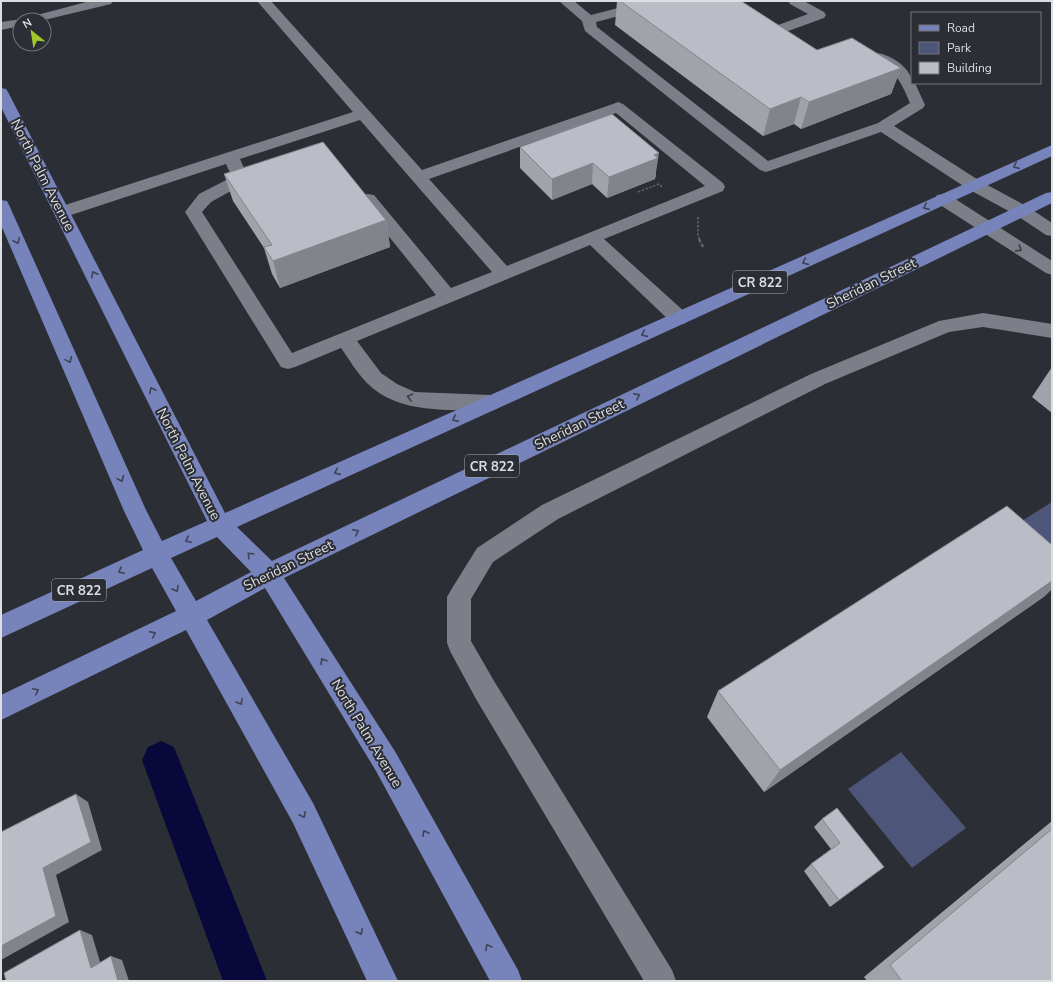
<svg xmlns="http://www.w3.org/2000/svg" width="1053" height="982" viewBox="0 0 1053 982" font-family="'Nunito Sans',sans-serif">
<rect width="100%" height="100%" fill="#2c2e35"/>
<path fill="#4d5578" d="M1052,502V577L1012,527Z
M901,752L966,828L912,868L848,789Z"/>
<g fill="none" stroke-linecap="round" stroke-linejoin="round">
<path fill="#09083b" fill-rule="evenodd" d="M161,741L174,747L267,981H223L142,760L148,747Z"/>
<path stroke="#616369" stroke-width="1.5" stroke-dasharray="2.5 1.5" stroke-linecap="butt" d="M638,192L659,184L662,187
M698,217V235L700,240"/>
<path stroke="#616369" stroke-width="2.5" stroke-dasharray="3.5 2" stroke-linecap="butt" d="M699,239L703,247"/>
<path fill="#7c7f87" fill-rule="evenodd" d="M90,1H113L111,4L44,20H20V26L1,30V22L22,19Z
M257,1H271L422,170L613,104L618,102L623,104L723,183L725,187L723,191L604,239L686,313L688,318L686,323L679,325L672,323L590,245L357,341L381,373L397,384L415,392L491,395L498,398L501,403L498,408L491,411C450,409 398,415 367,383C357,373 349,359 341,348L295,367L288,369L281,367L185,212L199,194L232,177L226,164L68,216L62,217L56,216L54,212L56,208L353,112ZM616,113L705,186L507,266L429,179ZM360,120L492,272L451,288L374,195L368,194L362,195L360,199L362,203L436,295L292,353L202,212L211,202L247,182L249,179L240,159Z
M559,1H574L591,15L645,1H667L665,4L596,22L597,27L768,161L878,123L910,103C901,81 893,65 868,59L866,56L868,53C883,49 912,66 912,83H915L925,105L923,108L894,126L980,181L1028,207L1052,223V236L1046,235L1016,215L968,189L881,132L772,170L766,172L760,170L585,31L582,21Z
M788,1H804L824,12L826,15L824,18L780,34H770L768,31L770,28L808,14L790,4Z
M943,194L949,195L1052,261V275L1046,273L937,203L935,199L937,195Z
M983,313L1052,324V338L983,327L949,332L825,384L558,519L493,562L471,599V641L494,681L672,970L676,981H644L476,699L450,651L447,643V597L451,590L477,548L542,505L811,374L939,321Z"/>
<path fill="#7783bb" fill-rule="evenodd" d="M1,88L6,89L8,92L225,513L1052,145V156L237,527L272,561L1046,193L1052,192V203L284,578L396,753L518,970L522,981H490L376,771L265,588L207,620L313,803L398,981H367L293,823L186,630L1,720V695L176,611L152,568L1,638V615L143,550L124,511L1,225V200L7,201L9,205L146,510L162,541L207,521L1,107ZM217,537L251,572L196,601L171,558Z"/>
</g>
<path fill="#a0a3aa" d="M617,1H741L817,50L901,68L891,94L801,129L794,124L763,136L615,25Z
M520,147L656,174L655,179L607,198L592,184L552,200L520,168Z
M224,174L386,220L390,247L280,288L272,274L264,248L233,201Z
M1052,367V413L1032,397Z
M1045,596L764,792L707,717L718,691Z
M822,819L884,867L830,907L804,871L811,864L831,849L814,827Z
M1052,821V981H867L864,977Z"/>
<path fill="#82848b" d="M901,68L891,94L801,129L809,102Z
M801,97L794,124L763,136L770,109Z
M659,153L655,179L607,198L609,177L654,155Z
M593,163L592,184L552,200V179Z
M386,220L390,247L280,288L273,261Z
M1052,581V589L1045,596L764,792L780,770Z
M76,794L88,802L102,850L56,875L69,922L1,960V946L43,868Z
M80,930L92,935L103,972L91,968Z
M111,956L122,960L129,981H118Z"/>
<path fill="#babdc6" stroke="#82848b" d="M620,1H741L817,50L852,38L901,68L809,102L801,97L770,109Z
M612,114L659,153L654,155L658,158L609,177L593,163L552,179L520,147Z
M323,142L386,220L273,261L264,247L272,245L224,174Z
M1007,506L1052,545V581L780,770L718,691Z
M76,794L91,842L43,868L56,916L1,946V832Z
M837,808L884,867L839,900L811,864L840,843L822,819Z
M1052,829V981H902L890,965Z
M80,930L91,968L111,956L118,981H6L4,973Z"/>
<defs><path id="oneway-chevron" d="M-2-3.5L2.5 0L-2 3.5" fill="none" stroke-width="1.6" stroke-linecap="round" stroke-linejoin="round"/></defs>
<g stroke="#3f4356">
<use href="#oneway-chevron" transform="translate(1016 166) rotate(156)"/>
<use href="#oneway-chevron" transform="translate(926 207) rotate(156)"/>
<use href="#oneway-chevron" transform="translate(17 241) rotate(66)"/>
<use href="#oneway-chevron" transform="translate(805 262) rotate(156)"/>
<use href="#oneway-chevron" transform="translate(94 274) rotate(-117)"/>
<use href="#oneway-chevron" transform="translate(644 334) rotate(156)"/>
<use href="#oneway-chevron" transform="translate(69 360) rotate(66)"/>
<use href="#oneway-chevron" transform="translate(152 390) rotate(-117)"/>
<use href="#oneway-chevron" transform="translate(637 396) rotate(-26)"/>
<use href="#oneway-chevron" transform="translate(455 419) rotate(156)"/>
<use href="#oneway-chevron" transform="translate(337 472) rotate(156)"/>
<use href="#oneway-chevron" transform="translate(121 479) rotate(66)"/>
<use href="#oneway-chevron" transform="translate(356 532) rotate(-26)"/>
<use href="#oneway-chevron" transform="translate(188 540) rotate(155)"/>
<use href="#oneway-chevron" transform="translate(250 555) rotate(-135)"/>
<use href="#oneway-chevron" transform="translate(121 571) rotate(155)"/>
<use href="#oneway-chevron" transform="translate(176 589) rotate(61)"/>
<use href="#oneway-chevron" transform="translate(153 634) rotate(-26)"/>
<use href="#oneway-chevron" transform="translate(323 661) rotate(-122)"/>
<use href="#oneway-chevron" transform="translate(36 691) rotate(-26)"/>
<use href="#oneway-chevron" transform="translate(240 702) rotate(60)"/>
<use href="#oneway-chevron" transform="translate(303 815) rotate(63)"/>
<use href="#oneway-chevron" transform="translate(425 833) rotate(-119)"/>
<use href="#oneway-chevron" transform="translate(360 932) rotate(64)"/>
<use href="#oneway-chevron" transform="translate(488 947) rotate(-119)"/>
</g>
<g stroke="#3c3e45">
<use href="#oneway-chevron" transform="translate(1019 249) rotate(32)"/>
<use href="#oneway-chevron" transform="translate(410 397) rotate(-165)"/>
</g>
<g text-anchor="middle" stroke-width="4" stroke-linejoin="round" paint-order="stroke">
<g fill="#2c2e35" stroke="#a7a9ae" stroke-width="1">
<rect x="733" y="271" width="54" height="22" rx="3"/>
<rect x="465" y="455" width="54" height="22" rx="3"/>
<rect x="52" y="579" width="54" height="22" rx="3"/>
</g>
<g font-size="13" font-weight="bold" fill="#dcdee2">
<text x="760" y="287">CR 822</text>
<text x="492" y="471">CR 822</text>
<text x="79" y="595">CR 822</text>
</g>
<g font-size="14" fill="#dcdee2" stroke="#2c2e35">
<text transform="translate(43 175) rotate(63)" y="5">North Palm Avenue</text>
<text transform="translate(871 283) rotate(-26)" y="5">Sheridan Street</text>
<text transform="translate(579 424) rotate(-26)" y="5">Sheridan Street</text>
<text transform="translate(189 464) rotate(63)" y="5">North Palm Avenue</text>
<text transform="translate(288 565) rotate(-26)" y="5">Sheridan Street</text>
<text transform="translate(367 733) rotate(59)" y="5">North Palm Avenue</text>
</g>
</g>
<rect width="1053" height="982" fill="none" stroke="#dcdee2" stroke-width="4"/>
<rect x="911" y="12" width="130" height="72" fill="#2c2e35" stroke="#72747a"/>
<rect x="919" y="25" width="20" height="6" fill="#7783bb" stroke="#72747a"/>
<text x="947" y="32" font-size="12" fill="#dcdee2">Road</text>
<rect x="919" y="42" width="20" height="12" fill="#4d5578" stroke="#72747a"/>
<text x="947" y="52" font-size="12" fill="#dcdee2">Park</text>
<rect x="919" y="62" width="20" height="12" fill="#babdc6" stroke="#72747a"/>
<text x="947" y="72" font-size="12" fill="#dcdee2">Building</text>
<g transform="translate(32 32) rotate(330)"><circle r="19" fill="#2c2e35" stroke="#72747a"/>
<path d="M0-3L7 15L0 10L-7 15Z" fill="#a1c92a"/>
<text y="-6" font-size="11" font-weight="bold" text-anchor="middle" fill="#dcdee2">N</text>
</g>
</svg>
